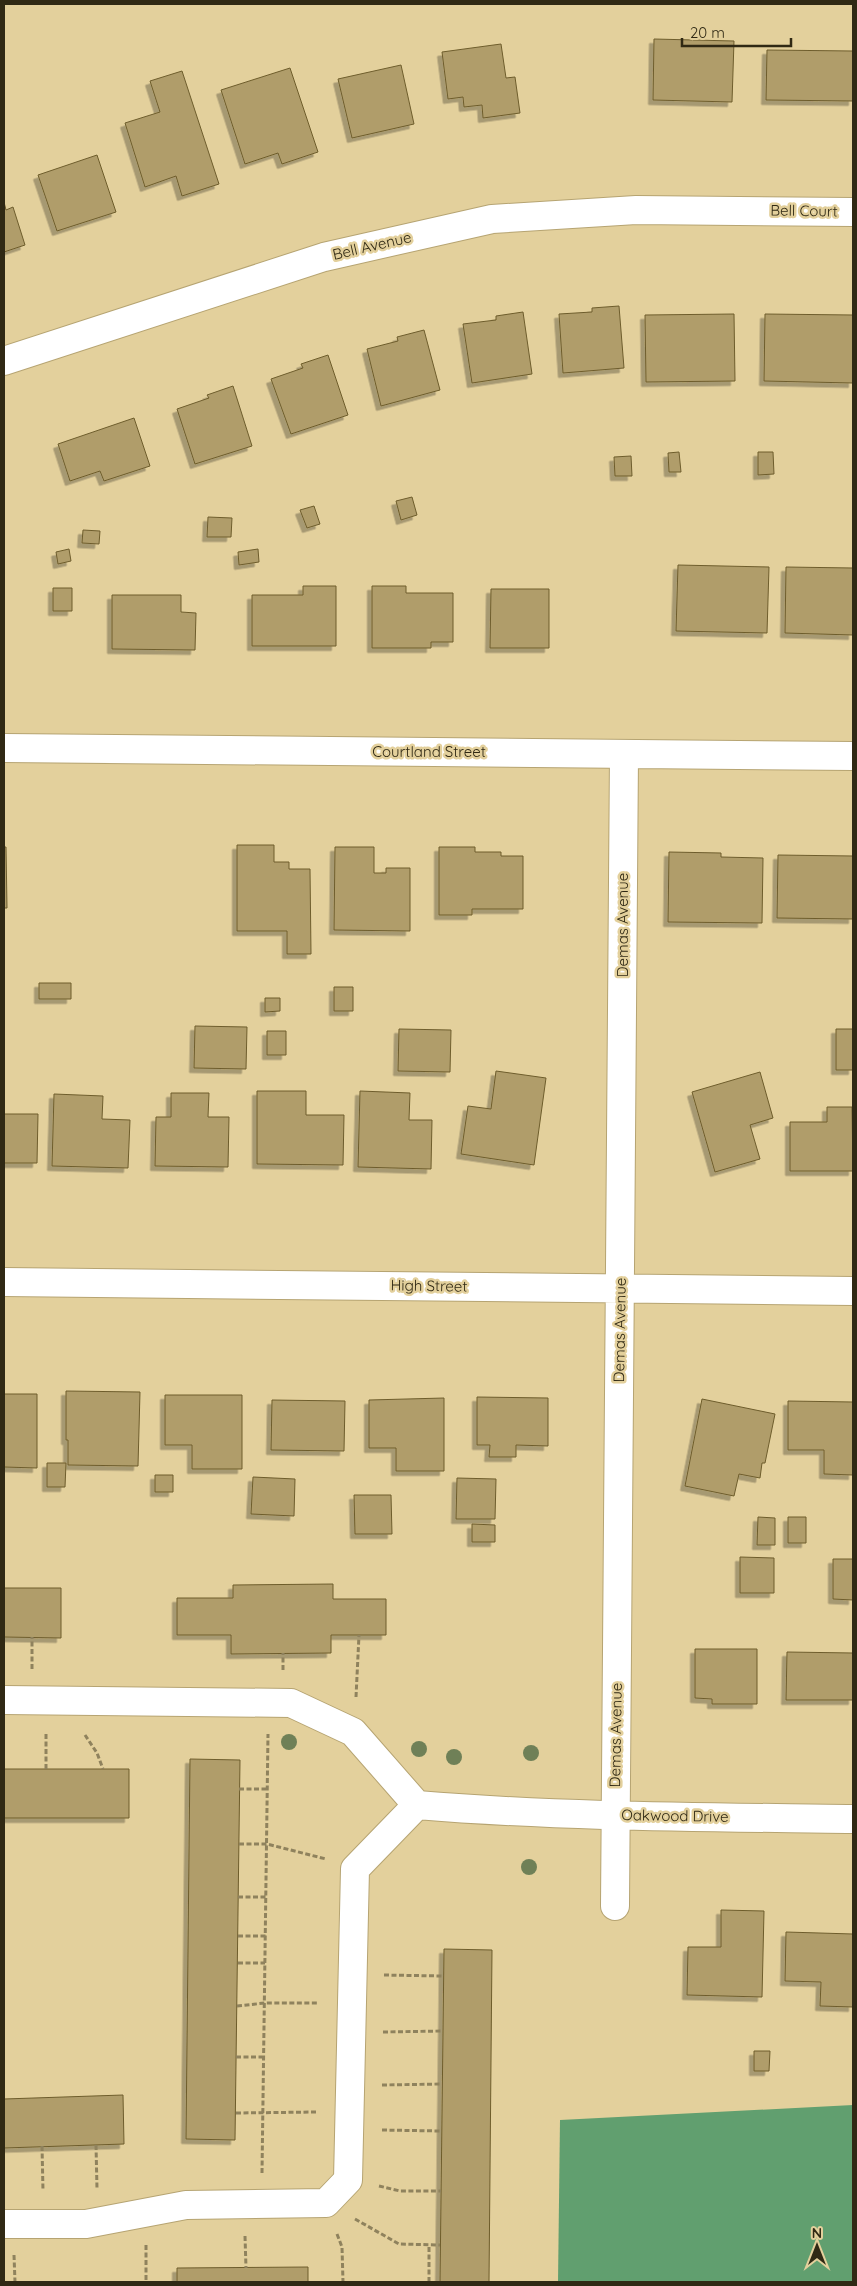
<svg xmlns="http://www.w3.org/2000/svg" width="857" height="2286" viewBox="0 0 857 2286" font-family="Quicksand,sans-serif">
<defs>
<filter id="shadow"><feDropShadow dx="-4.5" dy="4.5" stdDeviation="0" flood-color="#0004"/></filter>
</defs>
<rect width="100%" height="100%" fill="#e3d09c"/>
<path fill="#619f6f" d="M853,2105V2282H558L560,2120Z"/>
<path fill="#b09d6b" stroke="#6e5d2c" filter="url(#shadow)" d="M654,39L734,41L732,102L653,100Z
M501,44L506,78L515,77L520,113L483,118L482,105L464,107L463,97L448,99L442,52Z
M767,50L853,51V101L766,100Z
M401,65L414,124L352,138L338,79Z
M290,68L318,152L282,164L278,153L245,164L221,90Z
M182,71L219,184L182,196L176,176L145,187L125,123L160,112L150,81Z
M97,155L116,212L57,231L38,175Z
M4,202L6,210L13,207L25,245L4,252Z
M619,306L624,368L563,373L559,314L592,312V308Z
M523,312L532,374L472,383L463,324L496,320V316Z
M734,314L735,381L646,382L645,315Z
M765,314L853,315V383L764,381Z
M424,330L440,390L381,406L367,349L398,341L397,337Z
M328,355L348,415L291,434L271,379L303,368L301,364Z
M233,386L252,446L195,464L177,409L209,398L207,395Z
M134,418L150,466L104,481L100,471L70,481L58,444Z
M679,452L681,472H669L668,453Z
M758,452H773L774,474L758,475Z
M631,456L632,476H615L614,457Z
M412,497L417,515L401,520L396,501Z
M314,506L320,524L307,528L300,510Z
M208,517L232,518L231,537H207Z
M83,530L100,531L99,544L82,543Z
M69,549L71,561L58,564L56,552Z
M258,549L259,562L239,565L238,552Z
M678,565L769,567L767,633L676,631Z
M786,567L853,568V635L785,633Z
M303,586H336V646H252V595H303Z
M372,586H406V593H453V642H431V648H372Z
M53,588H72V611H53Z
M491,589H549V648H490Z
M112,595H181V612L196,613L195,650L112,649Z
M237,845H274V862H289V869H310L311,954H287V931H237Z
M4,847H6L7,908H4Z
M335,847H374V873H386V868H410V931L334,930Z
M439,847H475V852H501V856H523V909H472V915H439Z
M669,852L721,853V857L763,858L762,923L668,922Z
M778,855L853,856V919L777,918Z
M39,983H71V999H39Z
M334,987H353V1011H334Z
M265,998H280V1011L265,1012Z
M195,1026L247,1027L246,1069L194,1068Z
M399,1029L451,1030L450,1072L398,1071Z
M836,1029H853V1070H836Z
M267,1031H286V1055H267Z
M496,1071L546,1078L534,1165L461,1154L468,1106L491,1109Z
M760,1072L773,1118L750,1125L760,1159L715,1172L692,1092Z
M257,1091H306V1115H344L343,1165L257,1164Z
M360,1091L410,1093L409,1120H432L431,1169L358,1167Z
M171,1093H209L208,1117H229L228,1167L155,1166L156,1117H171Z
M54,1094L103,1096L102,1119L130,1120L128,1168L52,1166Z
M827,1107H852L853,1171H790V1122H827Z
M4,1114H38L37,1163H4Z
M66,1391L140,1392L138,1466L68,1465V1440H66Z
M4,1394H37V1468L4,1467Z
M165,1395H242V1469H192V1445H165Z
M477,1397L548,1398V1446L516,1445V1457H489L490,1445H477Z
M444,1398V1471H396V1448H369V1400Z
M702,1399L775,1414L765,1463H762L760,1478L739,1474L734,1496L685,1486Z
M272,1400L345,1401L344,1451L271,1450Z
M788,1401L853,1402V1475L824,1474V1450H788Z
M47,1463H66L65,1487H47Z
M155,1475H173V1492H155Z
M253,1477L295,1479L294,1516L251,1514Z
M457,1478L496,1479L495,1519H456Z
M354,1495H391L392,1534H355Z
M758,1517L775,1518V1545H757Z
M788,1517H806V1543H788Z
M472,1524L495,1525V1542H472Z
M740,1557L774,1558V1593H740Z
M833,1559H853V1600L833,1599Z
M333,1584V1599H386V1635H331V1653L231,1654V1635H177V1598H233V1585Z
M4,1588H61V1638L4,1637Z
M695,1649H757V1704H712V1699L695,1698Z
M787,1652L853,1653V1700H786Z
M190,1759L240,1760L235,2140L186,2139Z
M4,1769H129V1818H4Z
M721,1910L764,1911L762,1997L687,1995L688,1947H721Z
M786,1932L853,1934V2007L820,2006L821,1982L785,1981Z
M444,1949L492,1950L489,2282H440Z
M754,2051H770L769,2071H754Z
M123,2095L124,2144L4,2148V2099Z
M308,2267V2282H177V2268Z"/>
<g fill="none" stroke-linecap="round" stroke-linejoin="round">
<defs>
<path id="minor" d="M4,361L324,257L492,219L636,210L853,212
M4,748L853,756
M4,1282L853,1291
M4,1700L291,1703L353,1732L417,1805C562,1817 708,1817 853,1819
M615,1906L624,754
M4,2224H86L186,2205L326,2203L348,2180L355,1869L417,1805"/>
</defs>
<use href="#minor" stroke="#b6a472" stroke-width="30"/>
<path stroke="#8f825d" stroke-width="3" stroke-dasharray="5 2.5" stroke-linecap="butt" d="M32,1669V1637
M283,1670V1653
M356,1697L359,1635
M85,1735L97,1753L103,1769
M46,1769V1732
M239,1789H267
M239,1844H267L326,1859
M238,1897H266
M238,1936H266
M238,1963H265
M384,1975L443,1976
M237,2006L265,2003H319
M383,2032L443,2031
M236,2057H264
M382,2085L442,2084
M236,2113L318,2112
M382,2130L441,2131
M96,2145L97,2189
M42,2146L43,2191
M262,2173L268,1734
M379,2186L400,2191H441
M355,2219L399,2244L440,2245
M337,2234L342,2247L343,2282
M245,2236L246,2268
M146,2245V2282
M14,2255L15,2282
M429,2282V2245"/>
<use href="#minor" stroke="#fff" stroke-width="28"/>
</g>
<g fill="#6f8057">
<circle cx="289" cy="1742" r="8"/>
<circle cx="419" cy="1749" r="8"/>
<circle cx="531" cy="1753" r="8"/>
<circle cx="454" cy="1757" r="8"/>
<circle cx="529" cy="1867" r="8"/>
</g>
<g text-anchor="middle" stroke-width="5" stroke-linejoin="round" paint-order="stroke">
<g font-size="15" fill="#302914" stroke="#e3d09c">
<text transform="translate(804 211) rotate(1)" y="5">Bell Court</text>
<text transform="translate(372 246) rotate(-13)" y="5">Bell Avenue</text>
<text x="429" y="757">Courtland Street</text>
<text transform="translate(623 925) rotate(-90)" y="5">Demas Avenue</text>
<text transform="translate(429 1286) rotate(1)" y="5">High Street</text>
<text transform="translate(620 1330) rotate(-89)" y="5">Demas Avenue</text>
<text transform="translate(616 1735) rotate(-89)" y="5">Demas Avenue</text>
<text transform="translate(675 1816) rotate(1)" y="5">Oakwood Drive</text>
</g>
</g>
<rect width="857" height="2286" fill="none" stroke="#302914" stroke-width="10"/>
<g transform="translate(817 2246)" stroke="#e3d09c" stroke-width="4" paint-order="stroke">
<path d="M0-4L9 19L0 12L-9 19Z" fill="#302914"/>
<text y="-8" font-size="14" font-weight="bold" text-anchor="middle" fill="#302914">N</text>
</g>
<path d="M682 38v8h109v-8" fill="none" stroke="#302914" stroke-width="2.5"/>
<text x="690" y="38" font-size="15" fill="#302914" stroke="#e3d09c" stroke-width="4" paint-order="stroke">20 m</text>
</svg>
